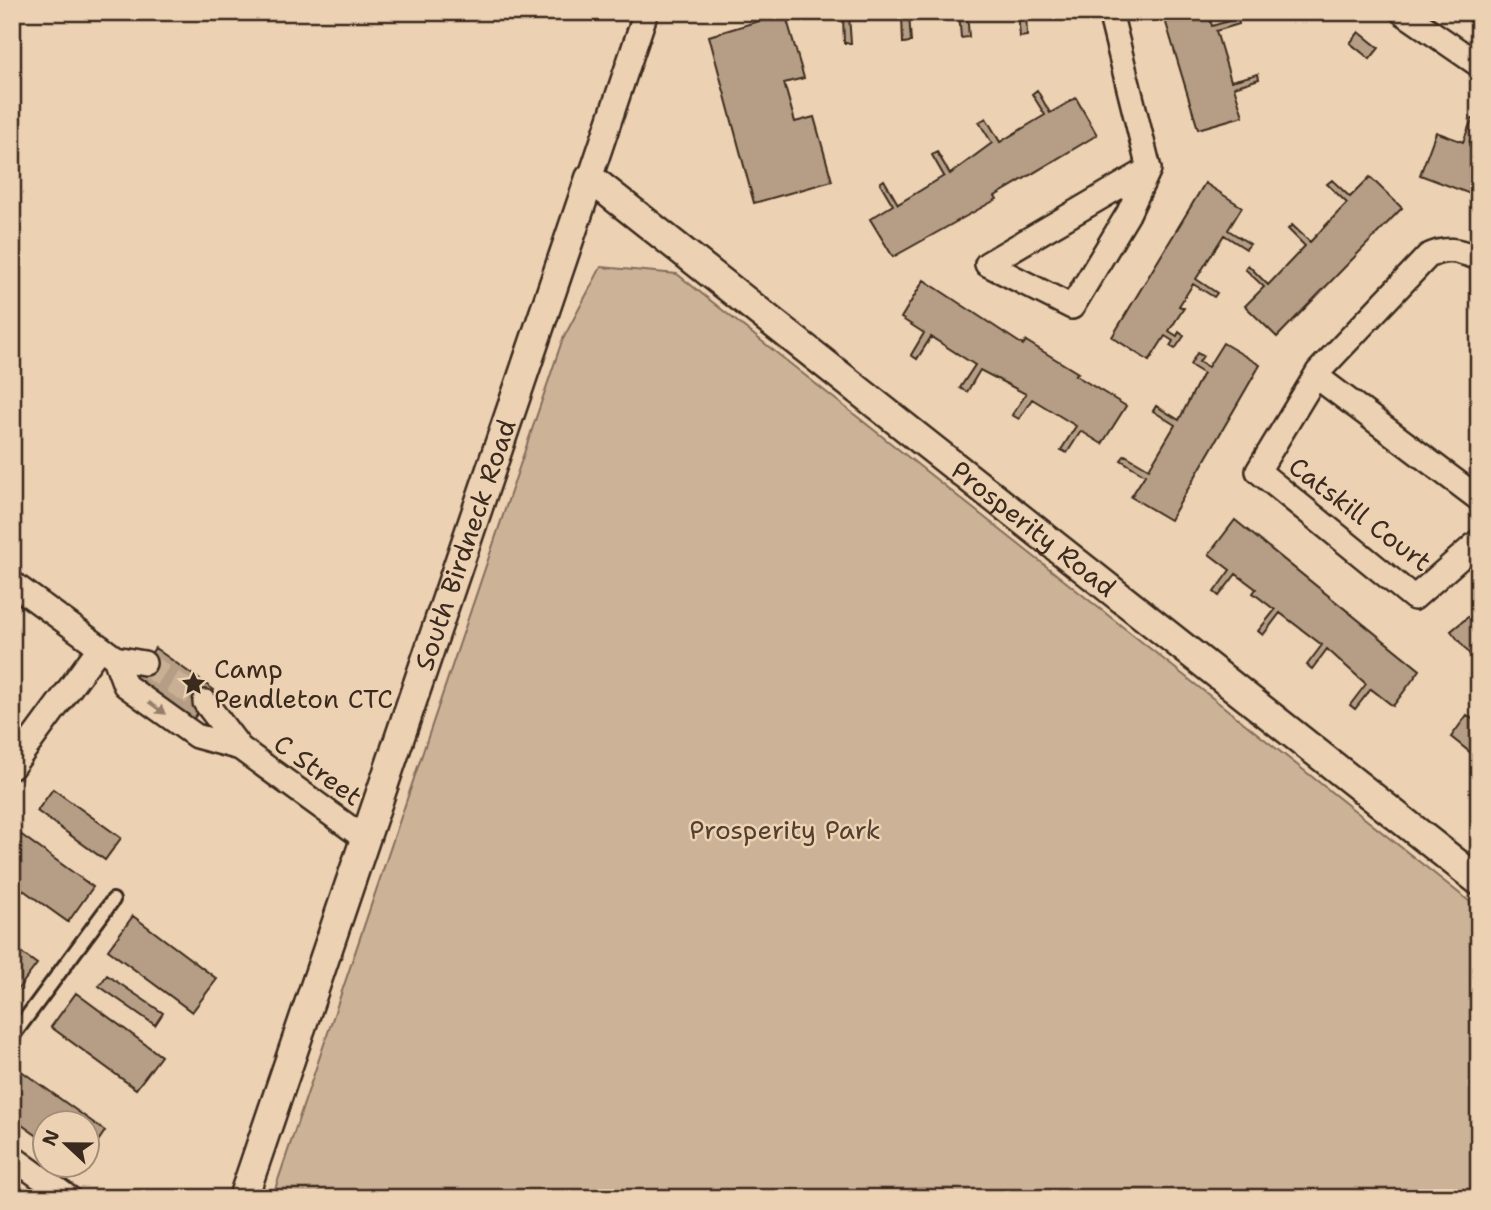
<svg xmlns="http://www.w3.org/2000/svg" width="1491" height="1210" viewBox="0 0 1491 1210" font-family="'Shantell Sans',sans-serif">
<rect width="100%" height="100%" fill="#ecd1b3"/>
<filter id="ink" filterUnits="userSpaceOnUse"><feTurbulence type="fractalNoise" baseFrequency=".0143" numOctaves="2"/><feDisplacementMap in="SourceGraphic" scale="14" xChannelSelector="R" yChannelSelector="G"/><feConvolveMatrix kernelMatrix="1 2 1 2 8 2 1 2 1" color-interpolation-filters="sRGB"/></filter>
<g filter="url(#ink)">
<path fill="#ccb398" stroke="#846e5b" stroke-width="2" d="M601,267L677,274L1479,909V1198H272L562,341Z"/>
<path fill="#b59e85" stroke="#3b2a1e" stroke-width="2" d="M815,12H953L909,15L911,42L903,43L902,16H849L851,43H844L843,16L815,18Z
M959,12H967L969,37L961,38Z
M1018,12H1026L1027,36L1020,37Z
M1166,12H1208L1212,26L1238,18L1239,24L1216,31L1231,81L1258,74L1259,79L1234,87L1243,116L1198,129L1163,13Z
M785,13L804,78L784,83L795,122L814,117L832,181L754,203L709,36Z
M1359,32L1379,48L1370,59L1350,43Z
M1037,90L1050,113L1076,98L1097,135L995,196L997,199L893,257L870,219L893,205L880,183L884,180L898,204L944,176L932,155L937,152L950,174L992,143L979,122L986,118L1000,142L1045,115L1032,94Z
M1472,119L1478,121L1469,145L1479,149V201L1475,199L1476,196L1420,175L1436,132L1463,142Z
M1370,177L1402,208L1277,337L1245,306L1264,287L1245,269L1248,265L1268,285L1305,246L1288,229L1292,225L1310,242L1347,203L1327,184L1332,180L1350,197Z
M1205,183L1242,207L1228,230L1250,244L1246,249L1224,235L1196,279L1217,293L1214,297L1193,284L1179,306L1184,308L1169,331L1177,336L1179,332L1184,336L1175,349L1170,346L1173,341L1165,336L1149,361L1112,337Z
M924,280L1023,345L1026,341L1078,373L1075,375L1126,406L1102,444L1081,431L1067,453L1061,450L1076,426L1032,399L1019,419L1012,415L1026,394L980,370L967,392L960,388L975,365L931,337L917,359L911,355L924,333L901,318Z
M1223,343L1260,365L1170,520L1131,497L1145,475L1121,460L1125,455L1149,469L1175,425L1153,411L1156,406L1179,420L1203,373L1190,365L1197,353L1203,356L1199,362L1208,367Z
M1235,520L1420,670L1393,706L1371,689L1355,709L1350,705L1366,684L1327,649L1312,669L1307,665L1322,645L1280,613L1263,635L1258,631L1275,610L1253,593L1256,589L1236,574L1219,596L1214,592L1230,570L1209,554Z
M1479,608V666L1451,631Z
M155,648L214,690L192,721L133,679Z
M1467,715L1479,724V753L1476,757L1451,737Z
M53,789L121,838L105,860L37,811Z
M12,828L93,887L68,922L12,882Z
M133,916L217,979L192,1012L108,950Z
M12,946L37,964L12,997Z
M107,975L163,1013L155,1025L99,986Z
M76,993L161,1056L136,1089L51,1027Z
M20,1070L105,1131L88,1156V1122H46V1142L12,1118V1081Z"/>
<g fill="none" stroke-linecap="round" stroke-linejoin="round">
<path stroke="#c9b095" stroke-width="23" stroke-dasharray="23 11" stroke-linecap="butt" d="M144,663L205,702"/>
<defs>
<path id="service" d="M12,1037L113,900"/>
<path id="minor" d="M1110,12L1149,169L1128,214L1072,307L987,264L1149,169
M1402,12L1479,65
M590,178L646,12
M1479,258C1459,251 1447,246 1428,256L1318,372L1258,471L1414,598L1479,541
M1316,376L1479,499
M12,583L115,658L144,663
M115,658L125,685L196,736L240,748
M205,702L240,748L364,838
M12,767L100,647
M12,1157L69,1198"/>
<g id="tertiary">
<path id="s1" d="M243,1198L590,178L1479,881"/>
</g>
</defs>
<use href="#service" stroke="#3b2a1e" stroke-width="18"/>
<use href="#minor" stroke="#3b2a1e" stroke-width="28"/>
<use href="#tertiary" stroke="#3b2a1e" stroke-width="33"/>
<use href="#service" stroke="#ecd1b3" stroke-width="12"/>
<use href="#minor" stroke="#ecd1b3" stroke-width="23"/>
<use href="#tertiary" stroke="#ecd1b3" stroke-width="28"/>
</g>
<defs><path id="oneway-solid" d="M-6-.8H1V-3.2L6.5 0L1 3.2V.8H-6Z" transform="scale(1.75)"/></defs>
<use fill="#947e68" href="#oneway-solid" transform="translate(157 708) rotate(36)"/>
</g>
<defs>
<symbol id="sight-bare" viewBox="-9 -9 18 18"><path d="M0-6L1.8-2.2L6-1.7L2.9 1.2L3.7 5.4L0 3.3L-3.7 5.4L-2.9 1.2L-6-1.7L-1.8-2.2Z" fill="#3b2a1e" stroke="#ecd1b3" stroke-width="2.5" paint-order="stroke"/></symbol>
</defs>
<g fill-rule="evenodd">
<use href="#sight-bare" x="176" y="666" width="35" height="35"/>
</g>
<g text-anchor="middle" stroke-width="5" stroke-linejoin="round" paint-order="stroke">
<g font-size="26" fill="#3b2a1e" stroke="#ecd1b3">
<text transform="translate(1360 514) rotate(37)" y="9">Catskill Court</text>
<text dy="9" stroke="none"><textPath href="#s1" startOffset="1643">Prosperity Road</textPath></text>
<text dy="9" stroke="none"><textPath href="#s1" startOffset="690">South Birdneck Road</textPath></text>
<text transform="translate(318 770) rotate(36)" y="9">C Street</text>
</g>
<g font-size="26" fill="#3b2a1e" stroke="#ecd1b3" text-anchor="start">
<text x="214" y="678">Camp<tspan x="214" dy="30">Pendleton CTC</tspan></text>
</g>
<g font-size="26" fill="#513f30" stroke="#ecd1b3">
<text x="785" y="839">Prosperity Park</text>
</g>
</g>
<rect width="1491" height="1210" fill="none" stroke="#ecd1b3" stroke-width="42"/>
<rect x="21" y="21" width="1449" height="1168" fill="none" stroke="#3b2a1e" stroke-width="2.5" filter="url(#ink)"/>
<g transform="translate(66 1144) rotate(292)"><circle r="33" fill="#ecd1b3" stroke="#a58e77" stroke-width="2"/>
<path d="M0-5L12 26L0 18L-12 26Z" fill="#3b2a1e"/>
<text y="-10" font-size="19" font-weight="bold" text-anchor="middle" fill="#3b2a1e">N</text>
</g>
</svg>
